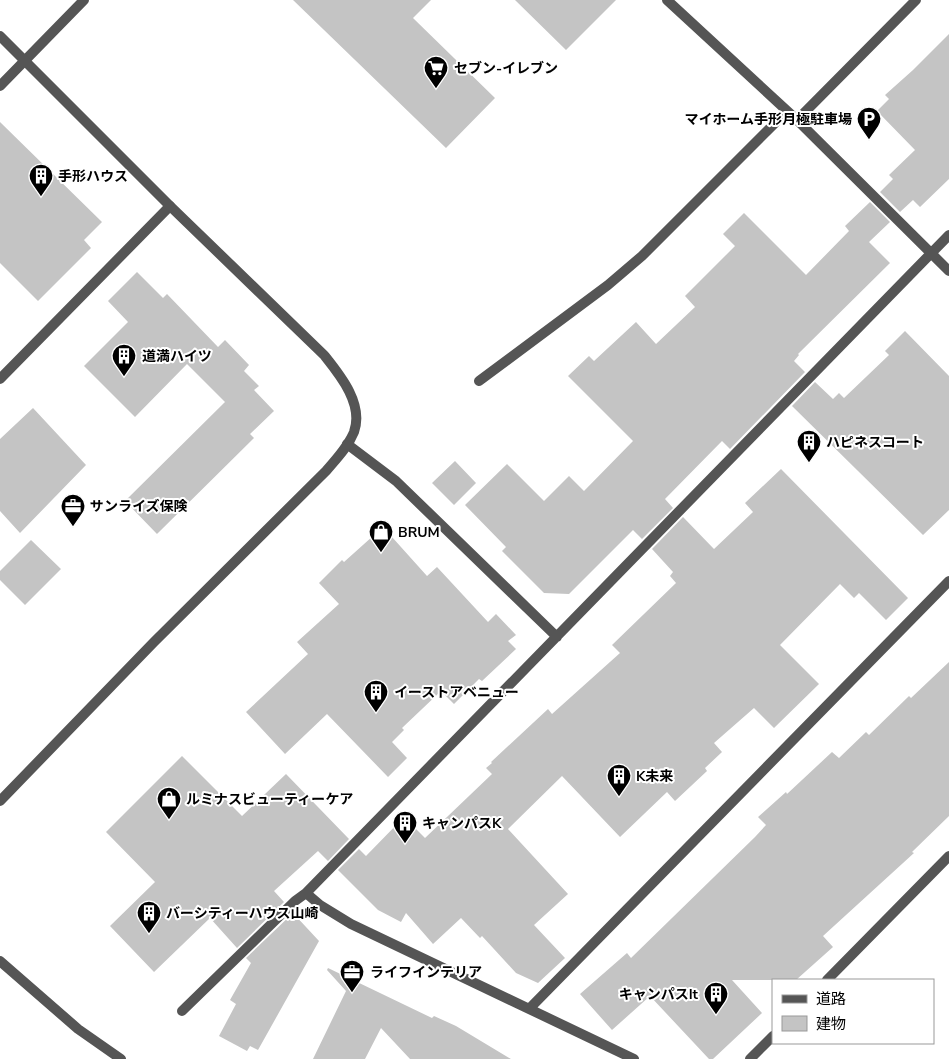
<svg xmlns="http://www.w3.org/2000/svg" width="949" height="1059" viewBox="0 0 949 1059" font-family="'Nunito Sans','Noto Sans JP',sans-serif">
<rect width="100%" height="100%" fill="#fff"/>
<path fill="#c4c4c4" d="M293,0H431L413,18L495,98L446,148Z
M515,0H616L566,50Z
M949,34V179L920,207L913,200L900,212L880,192L893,179L889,175L915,150L877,111L889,99L885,95L913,70Z
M0,122L102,222L84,240L91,248L38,301L0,263Z
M870,202L890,222L869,242L890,263L798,354L799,355L794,361L805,372L730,449L722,441L665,499L673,508L642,539L633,530L569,594L544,593L502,551L506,547L465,505L507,464L544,501L569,476L584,491L633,441L568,376L589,356L594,361L636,322L656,344L695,307L685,296L735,246L723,234L744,213L806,275L849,231L845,226Z
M137,272L163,298L167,294L218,347L225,340L249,365L244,371L259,386L254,390L274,411L250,434L254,438L157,534L125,501L225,402L187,364L135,417L84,366L128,322L108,301Z
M905,331L949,376V510L923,535L792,406L815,382L833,399L839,393L844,398L889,355L885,351Z
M33,408L86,465L20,533L0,511V439Z
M455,461L476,483L454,505L432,483Z
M781,469L908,598L886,620L859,593L854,598L840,584L780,645L819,684L774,728L754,708L714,743L722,752L705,768L707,771L675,801L667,792L620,837L562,776L508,829L568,894L534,925L565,958L538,983L516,973L482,936L480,938L461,918L433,944L406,913L401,922L378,910L338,870L359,849L366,856L404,817L425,838L492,774L486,768L492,763L491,762L548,709L552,714L620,653L612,645L676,583L670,576L673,572L652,549L683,517L714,549L753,512L745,503Z
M383,527L427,576L437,567L488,622L496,614L516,635L508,641L516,649L482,681L479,679L454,704L441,691L402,728L404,730L392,742L407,758L388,777L327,714L285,754L246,712L308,654L297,642L339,604L319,583L342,560L344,562Z
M31,540L61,569L25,605L0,580V571Z
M949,662V816L912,852L914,853L823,936L833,947L796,980H732L762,1013L713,1059H709L650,996L612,1030L580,994L627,953L631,958L755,837L766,825L758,817L786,792L787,794L832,752L839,758L866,732L869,735L909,696L911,698Z
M182,756L242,816L286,774L349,839L328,861L318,851L274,891L284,902L237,948L210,918L154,972L110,926L155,882L106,832Z
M293,913L319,941L258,1050L250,1046L247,1051L219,1036L236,1004L230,1000L251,963L246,958Z
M328,968L432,1018L434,1016L456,1026L511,1059H410L381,1028L365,1059H313L346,991L327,970Z"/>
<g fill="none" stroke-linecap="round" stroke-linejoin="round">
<path stroke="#555" stroke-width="10" d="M667,0L797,120L949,271
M0,86L84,0
M797,120L916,0
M0,379L170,206
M479,381L608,285L642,256L787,111
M347,444L396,481L557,637
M306,893L320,905L351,924L634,1059
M827,980L949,856
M530,1008L949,581
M182,1011L295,901L306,893L949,235
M750,1059L773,1036"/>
<path stroke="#555" stroke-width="10" d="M0,36L170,206L324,355C340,375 364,404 354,432C348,447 336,459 326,471L154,642L0,801
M0,961L78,1029L121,1059"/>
</g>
<defs>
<symbol id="supermarket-pin" viewBox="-11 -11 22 30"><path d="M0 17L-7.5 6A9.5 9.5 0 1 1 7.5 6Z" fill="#000" stroke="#fff"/><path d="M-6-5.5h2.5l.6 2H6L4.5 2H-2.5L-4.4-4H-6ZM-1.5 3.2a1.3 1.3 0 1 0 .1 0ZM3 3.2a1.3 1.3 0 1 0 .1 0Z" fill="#fff"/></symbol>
<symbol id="parking-pin" viewBox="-11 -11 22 30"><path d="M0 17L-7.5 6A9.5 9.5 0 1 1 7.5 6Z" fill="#000" stroke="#fff"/><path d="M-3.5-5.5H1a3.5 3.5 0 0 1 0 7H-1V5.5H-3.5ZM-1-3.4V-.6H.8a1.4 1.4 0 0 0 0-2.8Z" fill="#fff"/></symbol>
<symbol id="building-pin" viewBox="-11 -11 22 30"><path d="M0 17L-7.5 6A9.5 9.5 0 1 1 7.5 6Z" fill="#000" stroke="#fff"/><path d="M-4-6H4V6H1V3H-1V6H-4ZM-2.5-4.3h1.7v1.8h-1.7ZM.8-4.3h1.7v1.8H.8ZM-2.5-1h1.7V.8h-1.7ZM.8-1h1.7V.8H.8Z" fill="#fff"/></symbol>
<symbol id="office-pin" viewBox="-11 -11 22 30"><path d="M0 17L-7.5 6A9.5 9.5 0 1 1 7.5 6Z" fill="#000" stroke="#fff"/><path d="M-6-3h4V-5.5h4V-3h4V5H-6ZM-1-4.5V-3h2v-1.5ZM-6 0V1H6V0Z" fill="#fff"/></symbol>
<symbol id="shop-pin" viewBox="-11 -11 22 30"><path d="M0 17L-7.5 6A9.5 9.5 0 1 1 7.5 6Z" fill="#000" stroke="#fff"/><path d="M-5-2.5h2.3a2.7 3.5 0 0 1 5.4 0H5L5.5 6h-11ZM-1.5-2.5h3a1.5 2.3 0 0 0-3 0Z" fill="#fff"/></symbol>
</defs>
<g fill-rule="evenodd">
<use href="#supermarket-pin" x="422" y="54" width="28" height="38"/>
<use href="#parking-pin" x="855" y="105" width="28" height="38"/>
<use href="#building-pin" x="27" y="162" width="28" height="38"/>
<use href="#building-pin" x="110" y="342" width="28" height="38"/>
<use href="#building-pin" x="795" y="428" width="28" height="38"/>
<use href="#office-pin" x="59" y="492" width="28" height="38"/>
<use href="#shop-pin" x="367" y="518" width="28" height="38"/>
<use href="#building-pin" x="362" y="678" width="28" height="38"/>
<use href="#building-pin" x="605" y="762" width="28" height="38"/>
<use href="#shop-pin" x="155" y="785" width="28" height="38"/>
<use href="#building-pin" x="391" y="809" width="28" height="38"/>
<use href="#building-pin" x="135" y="899" width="28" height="38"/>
<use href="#office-pin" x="338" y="958" width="28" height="38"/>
<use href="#building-pin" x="702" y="980" width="28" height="38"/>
</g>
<g text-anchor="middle" stroke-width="4" stroke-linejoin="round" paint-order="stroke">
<g font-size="14" font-weight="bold" fill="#000" stroke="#fff" text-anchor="start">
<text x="454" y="73">セブン-イレブン</text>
<text x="852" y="124" text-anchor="end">マイホーム手形月極駐車場</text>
<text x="58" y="181">手形ハウス</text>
<text x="142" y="361">道満ハイツ</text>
<text x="826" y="447">ハピネスコート</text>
<text x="90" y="511">サンライズ保険</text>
<text x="398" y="537">BRUM</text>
<text x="394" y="697">イーストアベニュー</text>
<text x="636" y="781">K未来</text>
<text x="186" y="804">ルミナスビューティーケア</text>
<text x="422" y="828">キャンパスK</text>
<text x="166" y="918">バーシティーハウス山崎</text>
<text x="370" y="977">ライフインテリア</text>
<text x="698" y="999" text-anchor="end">キャンパスIt</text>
</g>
</g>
<rect x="772" y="979" width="162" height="65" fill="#ffffff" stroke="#999999"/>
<rect x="782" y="995" width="25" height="8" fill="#555555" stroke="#999999"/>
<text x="816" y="1004" font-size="15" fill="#000000">道路</text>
<rect x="782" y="1016" width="25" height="15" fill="#c4c4c4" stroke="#999999"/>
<text x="816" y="1029" font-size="15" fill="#000000">建物</text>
</svg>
